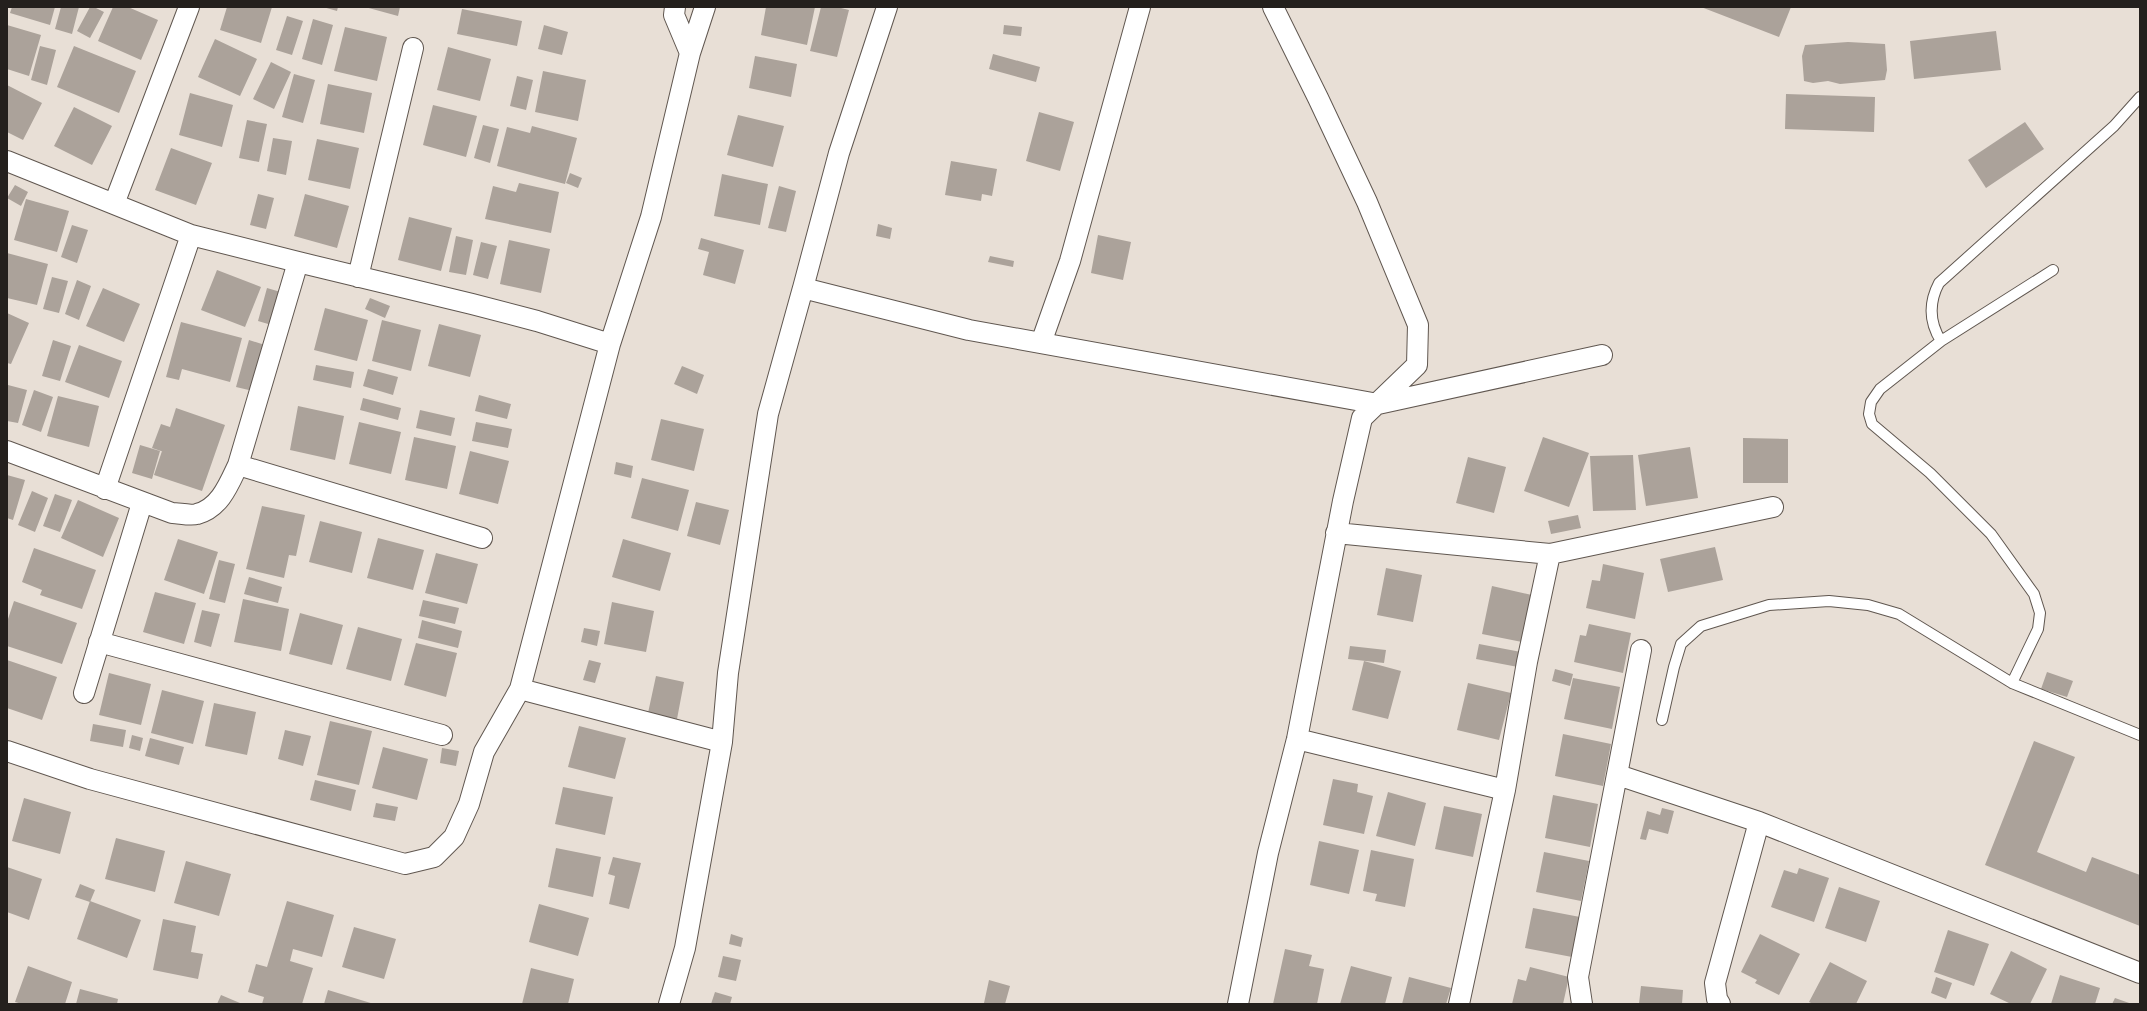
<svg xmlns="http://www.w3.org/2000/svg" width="2147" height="1011" viewBox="0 0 2147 1011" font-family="Ubuntu,sans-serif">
<rect width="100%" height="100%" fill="#e8dfd6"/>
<path fill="#aba29a" d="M12,7H55L50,25L10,13Z
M61,7H79L72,34L55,29Z
M90,7H94L104,12L90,38L77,31Z
M113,7H128L158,20L141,60L98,41Z
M227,7H272L261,43L220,30Z
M323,7H338L337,11Z
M365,7H400L398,16Z
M766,7H815L807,45L761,35Z
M821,7H837L849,10L837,57L810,51Z
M1701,7H1791L1779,37Z
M462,9L522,21L517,46L457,34Z
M287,16L303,21L292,55L276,50Z
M313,19L333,25L322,65L302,59Z
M7,25L41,35L29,76L7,69Z
M544,25L568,32L562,55L538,49Z
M1004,25L1022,27L1021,36L1003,34Z
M345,27L387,37L377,81L334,71Z
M1996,31L2001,70L1914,79L1910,41Z
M215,39L257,59L240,96L198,77Z
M1848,42L1885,44L1887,70L1885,80L1840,84L1828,81L1813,83L1804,81L1802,56L1805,45Z
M40,46L56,50L47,85L31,80Z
M74,46L136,71L119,113L57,87Z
M448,47L491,59L480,101L437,90Z
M993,54L1040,67L1036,82L989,69Z
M755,56L797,64L791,97L749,88Z
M271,62L291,72L274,109L253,99Z
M543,71L586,80L578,121L535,112Z
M294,74L315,80L303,123L282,117Z
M517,76L533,80L526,110L510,106Z
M328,84L372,93L364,133L320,124Z
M7,85L42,103L23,140L7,132Z
M190,93L233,105L222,147L179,135Z
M1786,94L1875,97L1874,132L1785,129Z
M433,105L477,116L466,157L423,145Z
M74,107L112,126L92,165L54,146Z
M1039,112L1074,122L1060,171L1026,161Z
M738,115L784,126L773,167L727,155Z
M247,120L267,124L259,162L239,158Z
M2025,122L2044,149L1986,188L1968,160Z
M483,125L499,129L490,163L474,158Z
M532,126L577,138L565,184L497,166L507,127L530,133Z
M273,138L292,141L286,175L267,171Z
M317,139L359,148L350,189L308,180Z
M171,148L212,163L196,205L155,190Z
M951,161L997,169L992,196L982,194L981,201L945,195Z
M570,173L582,178L578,188L566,183Z
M722,174L768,184L760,225L714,216Z
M519,183L559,192L551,233L485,219L493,186L516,192Z
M15,185L28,192L21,206L7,198Z
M779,186L796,191L786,232L768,228Z
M258,194L274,198L266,229L250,225Z
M305,194L349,206L337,248L294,236Z
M26,199L69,211L57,252L14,240Z
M409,217L452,228L441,271L398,260Z
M878,224L892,228L890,239L876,236Z
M72,225L88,230L77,263L61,257Z
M1098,235L1131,242L1123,280L1091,273Z
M456,236L473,240L466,275L449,272Z
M701,238L744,250L735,284L703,275L709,252L698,249Z
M509,240L550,249L541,293L500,284Z
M481,242L497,246L488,279L473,275Z
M7,253L48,264L37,305L7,298Z
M990,256L1014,261L1013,267L988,262Z
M217,270L261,287L245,327L201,310Z
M52,277L68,281L59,313L43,309Z
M77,280L91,286L79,320L65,314Z
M103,288L140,304L124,342L86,326Z
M267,288L284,293L275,326L258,321Z
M370,298L390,306L385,318L365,309Z
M325,308L368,320L357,361L314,350Z
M7,313L29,323L11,364L7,363Z
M382,320L421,330L411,371L372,361Z
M181,322L242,338L230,382L182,369L179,380L166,377Z
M439,324L481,335L470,377L428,366Z
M53,340L71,346L60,381L42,376Z
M249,340L265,345L253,391L236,387Z
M79,345L122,361L109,398L65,382Z
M316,365L354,372L351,388L313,380Z
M682,366L704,375L697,394L674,384Z
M368,369L398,377L393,395L363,386Z
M8,385L27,390L18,423L7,421Z
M34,390L53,397L41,432L22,425Z
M479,395L511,404L507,419L475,411Z
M58,396L99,406L89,447L47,436Z
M363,398L401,408L398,420L360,410Z
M298,406L344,416L335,460L290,450Z
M176,408L225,425L202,491L154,475L162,451L164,452L152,448L161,424L170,427Z
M420,410L455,418L451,436L416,428Z
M661,419L704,429L694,471L651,460Z
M359,422L401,432L391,474L349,464Z
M476,422L512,429L508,448L472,441Z
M414,437L456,446L447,489L405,480Z
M1543,437L1589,453L1569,507L1524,491Z
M1743,438L1788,439V483H1743Z
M140,445L160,451L152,479L132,473Z
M1690,447L1698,498L1646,506L1638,455Z
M470,451L509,461L498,504L459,494Z
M1633,455L1636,510L1593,511L1590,456Z
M1468,457L1506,467L1494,513L1456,503Z
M616,462L633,466L631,478L614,474Z
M7,475L25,480L13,520L7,518Z
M642,478L689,490L678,531L631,518Z
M32,491L48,498L35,532L18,525Z
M55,494L72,500L60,532L43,526Z
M78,500L119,518L103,557L61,538Z
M696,502L729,510L720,545L687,536Z
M262,506L305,515L296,556L289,555L284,578L246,569Z
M1578,515L1581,528L1551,534L1548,521Z
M320,521L362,532L352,573L309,562Z
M378,538L424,550L413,590L367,578Z
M178,539L218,552L204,594L164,580Z
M623,539L671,553L660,591L612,577Z
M1715,547L1723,580L1668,592L1660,559Z
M34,548L96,570L82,609L40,595L42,590L22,582Z
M436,553L478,564L467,604L425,593Z
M219,560L235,564L225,603L209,599Z
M1603,564L1644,573L1635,619L1586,608L1592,580L1600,581Z
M1386,568L1422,575L1413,622L1377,615Z
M249,577L282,587L278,603L244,594Z
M1492,586L1532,595L1522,642L1482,634Z
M155,592L196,603L184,644L143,632Z
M243,599L289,609L281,651L234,642Z
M423,600L459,608L455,624L419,616Z
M14,601L77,623L62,664L7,646V622Z
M612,602L654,611L646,652L604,644Z
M202,610L220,614L211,647L194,642Z
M300,613L343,625L332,665L289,654Z
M422,620L462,631L458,648L418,638Z
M1589,624L1631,633L1623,673L1574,662L1580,635L1586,636Z
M358,627L402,639L391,681L346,669Z
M584,628L600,631L597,646L581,642Z
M416,643L457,653L446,697L404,685Z
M1479,644L1521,652L1518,667L1476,659Z
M1350,646L1386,650L1384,663L1348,659Z
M7,660L57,677L42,720L7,708Z
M589,660L601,663L595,683L583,680Z
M1364,661L1401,671L1388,719L1352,710Z
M1555,669L1573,674L1570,686L1552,681Z
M2047,672L2073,681L2067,697L2041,689Z
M109,673L151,684L141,725L99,715Z
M656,676L684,682L677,719L648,713Z
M1573,678L1620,687L1612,729L1564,719Z
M1468,683L1511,693L1499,740L1457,730Z
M162,690L204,701L193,744L151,733Z
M214,703L256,712L247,755L205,746Z
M330,721L372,731L359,785L317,775Z
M93,724L126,730L123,747L90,741Z
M579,726L626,738L615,779L568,767Z
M285,730L311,736L303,766L278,759Z
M1563,734L1611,744L1603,786L1555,776Z
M132,735L143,738L140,751L129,748Z
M150,738L184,747L179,765L145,756Z
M2034,741L2075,757L2037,852L2086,872L2092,857L2140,875V926L1985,865Z
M383,747L428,759L417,800L372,788Z
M442,748L459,751L456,766L440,763Z
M1333,779L1358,784L1357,792L1373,796L1364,834L1323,825Z
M315,780L356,790L351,811L310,800Z
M563,787L613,797L605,835L555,824Z
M1388,792L1426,803L1415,846L1376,836Z
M1553,795L1598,804L1590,847L1545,838Z
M24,798L71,812L60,854L12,841Z
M376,803L398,807L395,821L373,817Z
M1444,806L1482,814L1473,857L1435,849Z
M1662,808L1674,811L1668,834L1649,829L1646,840L1640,839L1647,811L1660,815Z
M116,838L165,851L155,892L105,879Z
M1319,841L1359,850L1349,894L1310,885Z
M556,848L601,857L593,897L548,887Z
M1371,850L1414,859L1405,907L1375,901L1377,894L1363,891Z
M1544,852L1589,861L1581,901L1536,892Z
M613,857L641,863L629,909L609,904L615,876L608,874Z
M186,861L231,874L219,916L174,903Z
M7,867L42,879L29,920L7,912Z
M1799,868L1829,878L1814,922L1771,907L1784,870L1797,874Z
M80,884L95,890L90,902L75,897Z
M1839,887L1880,901L1866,942L1825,928Z
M90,901L141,920L127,958L77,939Z
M287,901L334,915L322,957L293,949L290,961L313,968L302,1004H262L264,997L248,992L256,964L267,967Z
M539,904L589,918L578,956L529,942Z
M1533,908L1580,917L1572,957L1525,948Z
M163,919L196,926L191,952L203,954L198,979L153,970Z
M354,927L396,939L384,979L342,967Z
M1948,930L1989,944L1974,986L1934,972Z
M731,934L743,938L741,947L729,944Z
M1760,934L1800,954L1779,995L1755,983L1757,980L1741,972Z
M1285,949L1312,955L1309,966L1324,969L1317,1004H1273Z
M2011,951L2047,969L2030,1004H2011L1990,994Z
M723,956L741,960L736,981L718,977Z
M1830,962L1867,981L1856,1004H1813L1809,1002Z
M28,966L72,982L65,1004H22L15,1002Z
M1351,966L1392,977L1385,1004H1340Z
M1530,967L1569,977L1563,1004H1512L1518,979L1526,981Z
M531,968L574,979L568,1004H522Z
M2060,975L2100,988L2095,1004H2051Z
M1409,977L1451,988L1446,1004H1402Z
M1936,977L1952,983L1946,999L1931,993Z
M989,980L1010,986L1005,1004L984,1003Z
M1641,986L1683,990L1682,1004H1639Z
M80,989L118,999L117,1004H76Z
M328,990L374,1004H324Z
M715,992L732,997L730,1004H711Z
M221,995L240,1003V1004H217Z
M2115,998L2132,1004H2112Z"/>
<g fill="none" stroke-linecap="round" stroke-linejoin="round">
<defs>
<path id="lane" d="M1941,341C1929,322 1929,302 1939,283L2114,126L2140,97
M2012,683L2038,629L2040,613L2034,594L1991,534L1930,473L1872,424L1869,414L1871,402L1880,389L1941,341L2053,270
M1662,720L1674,667L1681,644L1701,626L1769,605L1829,601L1868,605L1899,614L2012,683L2140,735"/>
<path id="street" d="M675,7L674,15L690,53
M7,161L191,235L298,262L472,304L537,321L610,344
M114,204L189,7
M358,277L413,48
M803,288L839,153L887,7
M1041,343L1070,261L1140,7
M7,451L172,513C179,513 190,516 197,514C220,508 229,484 238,465L298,262
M238,465L482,538
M105,489L191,235
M1336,533L1550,554L1773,507
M99,642L442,735
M520,689L722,742
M84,693L142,503
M1297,739L1505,790
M7,751L90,779L405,864L434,857L454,837L469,804L484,752L520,689L610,344L651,217L690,53L705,7
M1618,775L1759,822L2140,973
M669,1004L685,948L722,742L728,673L768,414L803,288L969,330L1378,404L1602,355
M1238,1004L1268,853L1297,739L1343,501L1362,418L1417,365L1418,325L1367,202L1318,98L1273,7
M1459,1004L1505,790L1527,662L1550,554
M1582,1004L1578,977L1641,650
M1720,1004L1717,999L1715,983L1759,822"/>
</defs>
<use href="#lane" stroke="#605750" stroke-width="12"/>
<use href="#street" stroke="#605750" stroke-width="22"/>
<use href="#lane" stroke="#fff" stroke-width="10"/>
<use href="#street" stroke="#fff" stroke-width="20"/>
</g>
<rect width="2147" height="1011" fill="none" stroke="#24201d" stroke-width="16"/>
</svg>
